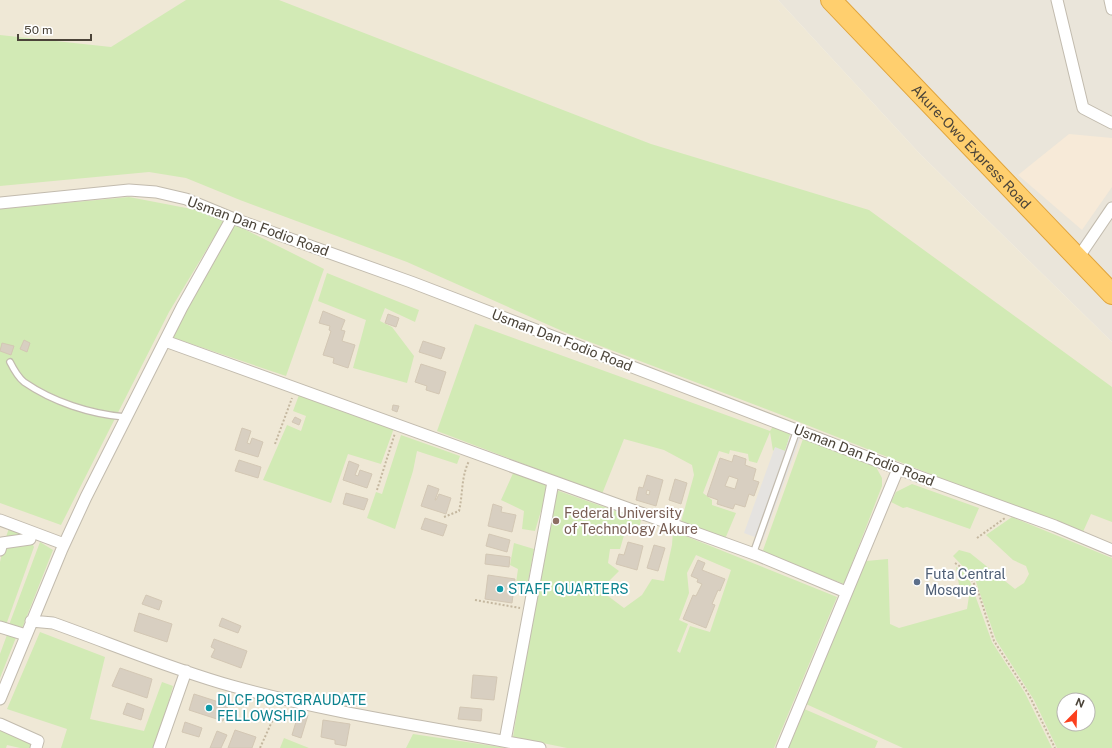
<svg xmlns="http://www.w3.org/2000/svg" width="1112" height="748" viewBox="0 0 1112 748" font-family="'Public Sans',sans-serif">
<rect width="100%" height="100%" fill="#f6f3ec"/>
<path fill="#eae5da" d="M778,0H1112V342L920,154Z"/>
<path fill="#f7ead8" d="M1069,134L1112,138V187L1082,230L1018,175Z"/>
<path fill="#efe8d6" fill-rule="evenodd" d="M0,0H778L920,154L1112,342V748H0ZM1064,700H1088V724H1064Z"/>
<path fill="#d2eab5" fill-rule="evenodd" d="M186,0H279L651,144L869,210L1112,387V522L1091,514L1082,534L779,414L569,334L407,262L240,200L186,178L149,172L0,186V35L111,47Z
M129,197L202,211L225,219L169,312L61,525L0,503V209Z
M230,222L324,269L286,376L168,336Z
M327,273L419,310L415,322L385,308L380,321L392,327L414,356L407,383L353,368L366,320L318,301Z
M475,324L770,431L774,425L791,432L785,451L775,448L773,451L770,432L757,463L749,461L748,454L730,450L729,454L719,451L703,493L712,500V505L736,513L725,539L681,522L694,475L692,465L664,450L624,439L602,494L437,431Z
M299,395L394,428L381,464L348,454L331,503L263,480L287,425L301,431L306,416L293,411Z
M401,435L460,456L457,464L417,451L413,471L395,529L367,518L376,492L382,494Z
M803,439L876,467L882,478V486L844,584L762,553Z
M514,471L549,484L535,531L522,529L524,511L501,500Z
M912,484L979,508L970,529L907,507L903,508L891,502L896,492Z
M556,490L641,520L638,535L625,532L620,549H610L608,563L619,571L607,583L608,596L624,608L642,595L652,579L664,581L672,545L673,531L837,597L774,748H567L513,737L536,592ZM696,555L731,570L710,632L690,626L680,653L677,651L688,624L679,620L689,593L687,573Z
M1012,517L1112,558V748H1057L1034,700L996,640L975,579L953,556L959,550L970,553L1015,589L1024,583L1029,574L1026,566L1013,560L986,535ZM1064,700H1088V724H1064Z
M9,528L30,537L5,540Z
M40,542L53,550L21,631L9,625Z
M32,543L34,547L6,625L0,624V562L4,545Z
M514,543L534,549L527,587L516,583L518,569L510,565Z
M888,559L890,624L899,628L967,609L969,596L959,585L956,567L967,573L992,642L1025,693L1052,748H903L806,704L866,561Z
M8,632L17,635L0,678V654Z
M40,632L105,657L90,719L144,731L162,682L173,686L156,748H61L67,729L7,709Z
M802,708L878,741L875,748H786Z
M0,727L32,743L30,748H20L7,745L6,748H0Z
M413,734L507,748H406Z
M284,738L309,748H280Z"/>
<path fill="#e5e3e0" d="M791,432L801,436L763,540L744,533L775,447L785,451Z"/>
<path fill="#d8cfc1" stroke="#d3c7b4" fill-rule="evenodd" d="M323,311L345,320L341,330L345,331L342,341L355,345L348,368L333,363L334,358L323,355L331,331L329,330L330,326L319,323Z
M388,314L399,318L396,327L385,323Z
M24,340L30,343L27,352L20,349Z
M423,341L445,348L441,359L419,352Z
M2,343L14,346L11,355L0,351Z
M421,364L446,372L439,394L426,390L427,386L415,382Z
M393,405L399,406L397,412L392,410Z
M295,417L301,420L299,425L292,422Z
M242,428L251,431L247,443L250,444L252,438L263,442L258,457L235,450Z
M734,455L746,459L745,465L756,469L753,480L759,482L754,496L749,494L745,507L735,504L733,509L717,504L718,500L707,496L720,458L732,462ZM729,476L738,479L735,489L725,486Z
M239,460L261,467L258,478L235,471Z
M349,461L359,465L355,475L358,476L360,470L372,474L367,488L343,480Z
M647,475L663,480L656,506L636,500L639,487L643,488ZM647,490L650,491L649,495L646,494Z
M675,479L687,483L681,504L669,500Z
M428,485L439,489L435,500H436L439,494L451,498L446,514L421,506Z
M346,493L368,499L364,510L343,504Z
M493,504L502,507L501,512L516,515L512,532L488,526Z
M425,518L447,525L443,536L421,529Z
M489,534L510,540L507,552L486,546Z
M628,542L643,546L637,570L616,564L619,554L624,555Z
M654,545L665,548L658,571L647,568Z
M486,554L510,557L509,567L485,564Z
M698,560L705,563L702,570L725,579L720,591L718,590L712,604L715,605L706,628L683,619L693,595L696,596L702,584L697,582L698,579L691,576Z
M488,575L515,579L512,603L485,599Z
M146,595L162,601L159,610L142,604Z
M139,613L172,624L167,642L134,631Z
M222,618L241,626L238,633L219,626Z
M214,639L247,651L241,668L211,657L215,649L211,647Z
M120,668L152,679L147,698L112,686Z
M473,675L497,677L494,700L471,698Z
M194,694L228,705L223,721L189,710Z
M127,703L144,709L141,720L123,714Z
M460,707L482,709L481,721L458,719Z
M299,712L308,715L301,738L292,735Z
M323,720L350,724L346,746L335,744V740L321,737Z
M185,722L202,728L199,737L182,732Z
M235,730L256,737L252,748H228Z
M217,731L227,735L221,748H210Z"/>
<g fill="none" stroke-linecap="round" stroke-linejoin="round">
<defs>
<path id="lane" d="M10,362C13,368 18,377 24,382C53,402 90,414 125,417
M753,554L797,430"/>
<path id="street" d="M1057,0L1083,108L1112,123
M1110,0L1112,9
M0,203L129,190L156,192L186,199L232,218L411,282L898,469L1055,526L1112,550
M1078,258L1112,208
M165,341L757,555L846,592
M0,520L64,544
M0,550L2,543L30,539
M31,621L53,623C112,644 171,669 232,686C333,714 437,728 540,748
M0,627L26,635
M0,699L62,549L86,497L182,307L232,218
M0,724L38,741L36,748
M505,741L553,482
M159,748L186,671
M782,748L898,469"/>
<g id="highway">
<path id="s1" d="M831,0L1112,294"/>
</g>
</defs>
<use href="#lane" stroke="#c2bbae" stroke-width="8"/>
<use href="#street" stroke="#c2bbae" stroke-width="13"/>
<use href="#highway" stroke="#e0a43c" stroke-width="22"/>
<path stroke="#c4b79f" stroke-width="2" stroke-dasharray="2 2" stroke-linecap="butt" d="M275,444L292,398
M377,490L395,433
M444,517L459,511C463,494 461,477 469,461
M977,538L1005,518
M955,563L967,571L978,591L994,641L1029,695L1055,748
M475,600L520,608
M260,748L278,708"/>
<use href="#lane" stroke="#fff" stroke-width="5.5"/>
<use href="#street" stroke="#fff" stroke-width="11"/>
<use href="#highway" stroke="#ffcf6e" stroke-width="20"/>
</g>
<circle fill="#8d6e63" stroke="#fff" stroke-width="1.5" cx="556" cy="521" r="4"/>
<circle fill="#5c6f8a" stroke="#fff" stroke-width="1.5" cx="917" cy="582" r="4"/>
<g fill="#0f9aa8" stroke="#fff" stroke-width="1.5">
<circle cx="500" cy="589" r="4"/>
<circle cx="209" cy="708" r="4"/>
</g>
<g text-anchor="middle" stroke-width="4" stroke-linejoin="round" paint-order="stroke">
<g font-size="14" fill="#4b4439" stroke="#fff">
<text dy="5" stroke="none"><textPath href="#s1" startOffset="203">Akure-Owo Express Road</textPath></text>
<text transform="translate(258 226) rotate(20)" y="5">Usman Dan Fodio Road</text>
<text transform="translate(562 340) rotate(21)" y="5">Usman Dan Fodio Road</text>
<text transform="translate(864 455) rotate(21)" y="5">Usman Dan Fodio Road</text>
</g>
<g font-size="14" fill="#785e54" stroke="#fff" text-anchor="start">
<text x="564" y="518">Federal University<tspan x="564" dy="16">of Technology Akure</tspan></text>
</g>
<g font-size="14" fill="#4e5e75" stroke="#fff" text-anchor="start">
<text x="925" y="579">Futa Central<tspan x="925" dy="16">Mosque</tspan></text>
</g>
<g font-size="14" fill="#0d838f" stroke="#fff" text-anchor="start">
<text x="508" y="594">STAFF QUARTERS</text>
<text x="217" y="705">DLCF POSTGRAUDATE<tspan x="217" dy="16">FELLOWSHIP</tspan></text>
</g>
</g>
<g transform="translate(1076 712) rotate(23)"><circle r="19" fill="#ffffff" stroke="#b7b4b0"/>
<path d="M0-3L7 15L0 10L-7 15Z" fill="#fc3f1d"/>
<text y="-6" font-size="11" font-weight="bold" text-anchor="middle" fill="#4b4439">N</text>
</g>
<path d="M18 34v6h73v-6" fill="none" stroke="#4b4439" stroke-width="2"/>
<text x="24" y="34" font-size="12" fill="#4b4439" stroke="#ffffff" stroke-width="3" paint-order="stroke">50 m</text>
</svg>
